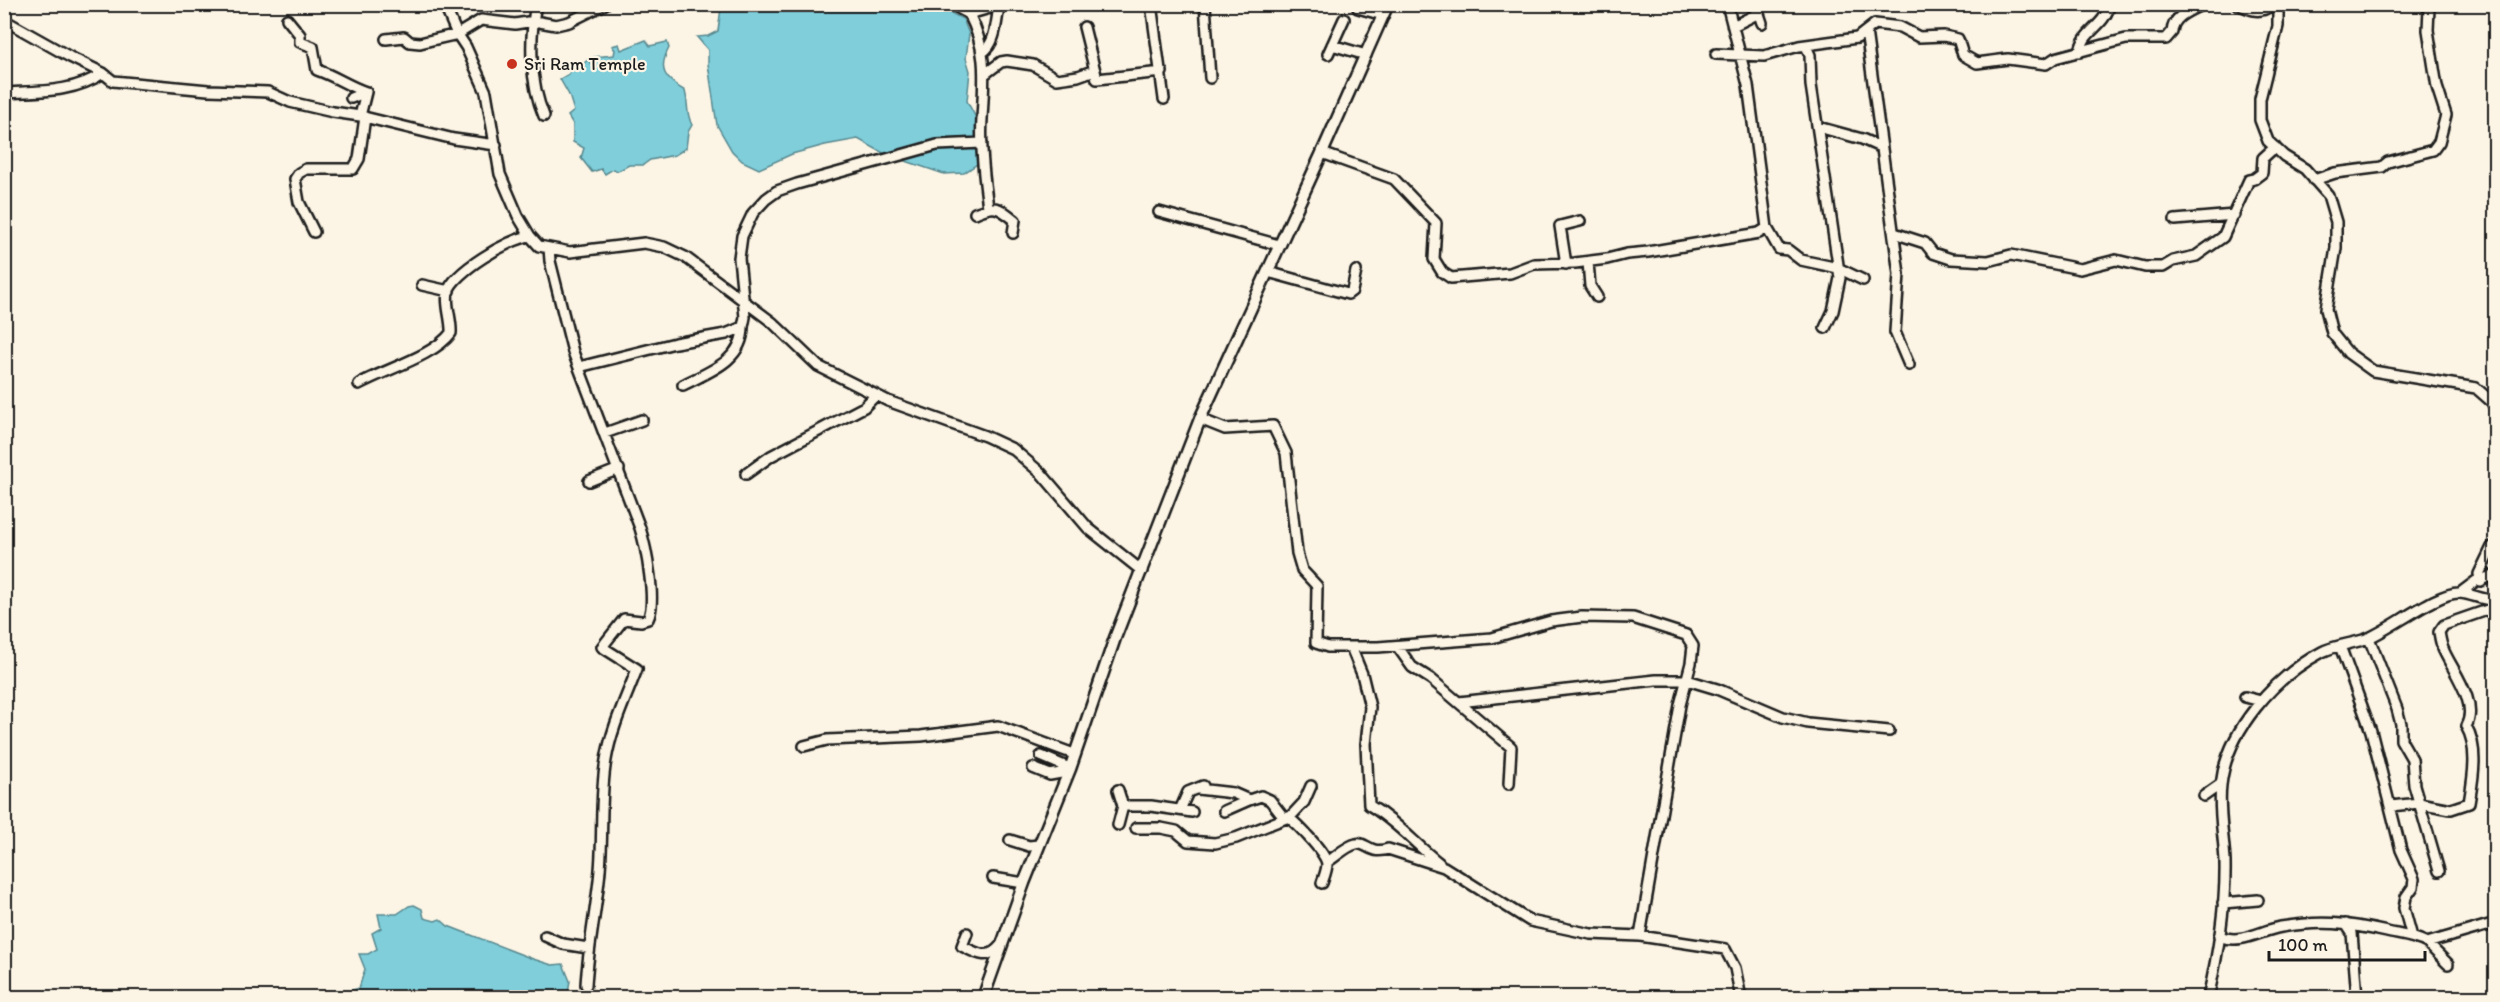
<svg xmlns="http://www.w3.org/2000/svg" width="2500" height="1002" viewBox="0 0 2500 1002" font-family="Itim,sans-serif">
<rect width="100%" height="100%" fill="#fcf5e5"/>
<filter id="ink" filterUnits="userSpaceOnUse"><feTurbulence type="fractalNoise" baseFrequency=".0167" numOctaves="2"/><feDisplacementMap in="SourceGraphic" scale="12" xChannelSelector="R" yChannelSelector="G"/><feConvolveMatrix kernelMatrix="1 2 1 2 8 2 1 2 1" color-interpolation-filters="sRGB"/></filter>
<g filter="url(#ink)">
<path fill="#7fceda" stroke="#57878e" stroke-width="1.5" d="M748,4H890L926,10L937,6L963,19L969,34L966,58L970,71L967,101L975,116L978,140L977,164L964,173L944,174L885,154L858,139L825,145L792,154L759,169L742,161L732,151L717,125L708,64V50L697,37L708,36L718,31L721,8L731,10L735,5L739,7Z
M646,40L650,46L667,42L669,48C657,70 665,79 685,91C689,105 685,110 692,125L688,132L686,148L675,155L650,160L643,165H629L618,171L613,169L605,174L601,169L592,172L581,158L584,148L573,142V124L568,116L574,111L569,95L560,79L569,74L571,69L579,67L589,59L590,63L594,57L614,55L615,50L612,46L619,44L621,50Z
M414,905L422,909L424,918L435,921L440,919L448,926L533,959L552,965L563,964L570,981L567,997H348L350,991L359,988L365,969L359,954H368L377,949L372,933L381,928L378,914H397L409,906Z"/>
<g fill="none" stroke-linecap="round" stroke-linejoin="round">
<defs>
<path id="minor" d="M444,4L456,32L466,47L486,92L500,174L518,216L530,236L539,246L570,252L644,243L664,247L685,257L772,322L818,366L888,401L985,436L1013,449L1041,473L1088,528L1142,571
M536,4C529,40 530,83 544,116
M951,4L969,14L1004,4
M1151,4L1164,99
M1205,4L1210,78
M2237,4C2253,10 2258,15 2274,4
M2278,4V26L2260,99V120L2268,141L2284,156L2305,169L2328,195L2336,222V248L2326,309L2332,333L2348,353L2373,371L2476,388L2492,402L2496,410
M1358,8L1383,15
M1757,8L1762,23
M969,14C988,51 984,79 982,119C980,148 984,179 988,207
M287,19L300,35V42L313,47L317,70C335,76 348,86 366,92L360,116
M4,20L70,57L103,73L113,81L208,90L268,92L290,102L333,112L360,116L454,139L496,145
M1733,26L1755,15L1758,4
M1084,27L1097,79L1162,72
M1866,31L1899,274L1895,332L1909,365
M386,39L404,37L410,42L420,43L432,40L458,34L481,20L515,24L534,21L556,25L569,22L605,4
M1332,45L1366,55
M1806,46L1810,55L1811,85L1840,278L1833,311L1825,328
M983,52C996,43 996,22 999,7
M2080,52C2083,30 2104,28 2110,4
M1328,54L1344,19
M1716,54L1764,56L1799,46L1857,38L1875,24L1900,27L1919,37L1944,36L1958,39L1963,55L1977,63L2008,59L2046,64L2055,58L2126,39H2166L2172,32C2173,16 2189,11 2203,4
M985,74L1001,62L1007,61L1033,65L1057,79L1078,76L1095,70
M4,93C38,91 74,93 103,73
M351,98L366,92
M1818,127L1862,139L1880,147
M1322,153L1394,179L1436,223L1434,259L1442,272L1451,278L1510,273L1534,264L1575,263L1607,259L1627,254L1648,252L1759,233L1767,228L1748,85L1727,4
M2314,180L2335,173L2382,167L2388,162L2433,150L2439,142L2446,115L2437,87L2428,30L2429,8L2431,4
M1159,212L1279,245
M975,213C996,204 998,207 1015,220L1013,233
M2175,220L2234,215
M1767,228L1779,249L1788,250L1801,260L1838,268L1863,280
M314,232L299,202L295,179L299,173L306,169H353L359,159L365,117
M1894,233L1925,243L1933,253L1951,259L1988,261L2011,255L2080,269L2116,260L2145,267H2163L2173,261L2196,256L2223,237L2249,180L2254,179L2262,173L2263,158L2275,147
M549,248L550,261L573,352L640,528C646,547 657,602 648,619L641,621L624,619L602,647L637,669C626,698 611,729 606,760C599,800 604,840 599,880C595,916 588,950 586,985
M1588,262L1590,286L1597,297
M1566,264L1560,226L1580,221
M1268,272L1348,294L1352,291L1356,271
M422,285L449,291
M579,367L675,343L726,334L743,327L745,317L739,258L742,236L753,213L766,199L777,191L797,184L937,145L982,143
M359,384C386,369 434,356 451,333C452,320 445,304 448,292C453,272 509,239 530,236
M683,385C708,372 743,361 743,327
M1200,419L1225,429L1273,426L1286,453L1297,553L1302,570L1317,586L1316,643L1328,647H1378L1492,638L1551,621L1582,617L1633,618L1686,635L1693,646L1691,663L1680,705L1640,936
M605,433L642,420
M746,474L771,456L864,407L875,396
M589,481L619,469
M2481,581L2479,574L2492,547L2496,548
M2460,593L2476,581L2496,575
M2369,638L2397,709L2401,724V740L2412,759L2414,785L2439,871
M1397,646L1412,667L1431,679L1511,747L1509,784
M2340,646L2371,731L2401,850L2414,879L2413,887L2406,897L2404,908L2412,937
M1351,647L1362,674L1370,707L1366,744L1369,805C1396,821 1414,843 1439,863
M2245,697L2261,701
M1459,702L1656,680H1687L1717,689L1783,717L1808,723L1889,731
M804,746L827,740L921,736L998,726L1074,754
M1041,756L1069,768
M1033,768L1050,775L1061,773L1065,766
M1198,789L1233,793L1249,800L1261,796L1270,800L1284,818
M2204,796L2221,784
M1123,806H1151L1192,812
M2391,806L2419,803L2451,809L2469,803C2473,779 2479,748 2466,726C2479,704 2453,671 2444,651C2441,645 2440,638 2439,632L2444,625L2496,607
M1180,810L1188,792L1203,786
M1224,811L1249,800
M1288,817C1297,824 1326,853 1327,864C1327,870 1324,877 1322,883
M1118,825L1123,806L1118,790
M1136,828H1161L1176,831L1188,841L1215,843L1236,838L1291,816L1304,802L1311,786
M1010,840L1029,846L1039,845
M1327,862C1336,857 1346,846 1356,844C1366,841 1369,855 1388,849L1444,867L1530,921L1591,934L1640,936L1725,949L1735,968L1741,998
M993,878L1024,883
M2223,903L2258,900
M2346,924L2352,933L2357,998
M967,933L962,946C976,953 988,961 1000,946
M545,936L563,944L588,948
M2219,936C2241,945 2259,931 2281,927C2322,920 2347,923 2387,932C2400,935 2414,936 2427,943L2489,925L2496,929
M2427,943L2448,964
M2208,998C2218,954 2226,907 2225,862C2224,836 2218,811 2221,785C2227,730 2275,677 2322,652C2335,645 2352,644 2366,639C2389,631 2438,591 2460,593C2471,594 2483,600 2496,601"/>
<path id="tertiary" d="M983,998L1024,883L1070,769L1115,638L1200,419L1322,153L1388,4"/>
</defs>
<use href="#minor" stroke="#1c1c1c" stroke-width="14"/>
<use href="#tertiary" stroke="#1c1c1c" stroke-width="15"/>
<use href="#minor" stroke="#fcf5e5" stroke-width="9"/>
<use href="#tertiary" stroke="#fcf5e5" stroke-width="10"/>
</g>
</g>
<circle fill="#c8321e" stroke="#fcf5e5" stroke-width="2" cx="512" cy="64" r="6"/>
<g text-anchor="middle" stroke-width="4.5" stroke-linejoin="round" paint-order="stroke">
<g font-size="18" fill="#1c1c1c" stroke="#fcf5e5" text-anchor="start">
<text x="524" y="70">Sri Ram Temple</text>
</g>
</g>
<rect width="2500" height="1002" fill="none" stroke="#fcf5e5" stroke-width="24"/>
<rect x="12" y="12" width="2476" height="978" fill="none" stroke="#1c1c1c" stroke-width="2" filter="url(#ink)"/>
<path d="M2269 951v9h156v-9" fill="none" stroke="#1c1c1c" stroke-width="3"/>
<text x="2278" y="951" font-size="18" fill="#1c1c1c" stroke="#fcf5e5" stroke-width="4.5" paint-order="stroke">100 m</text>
</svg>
